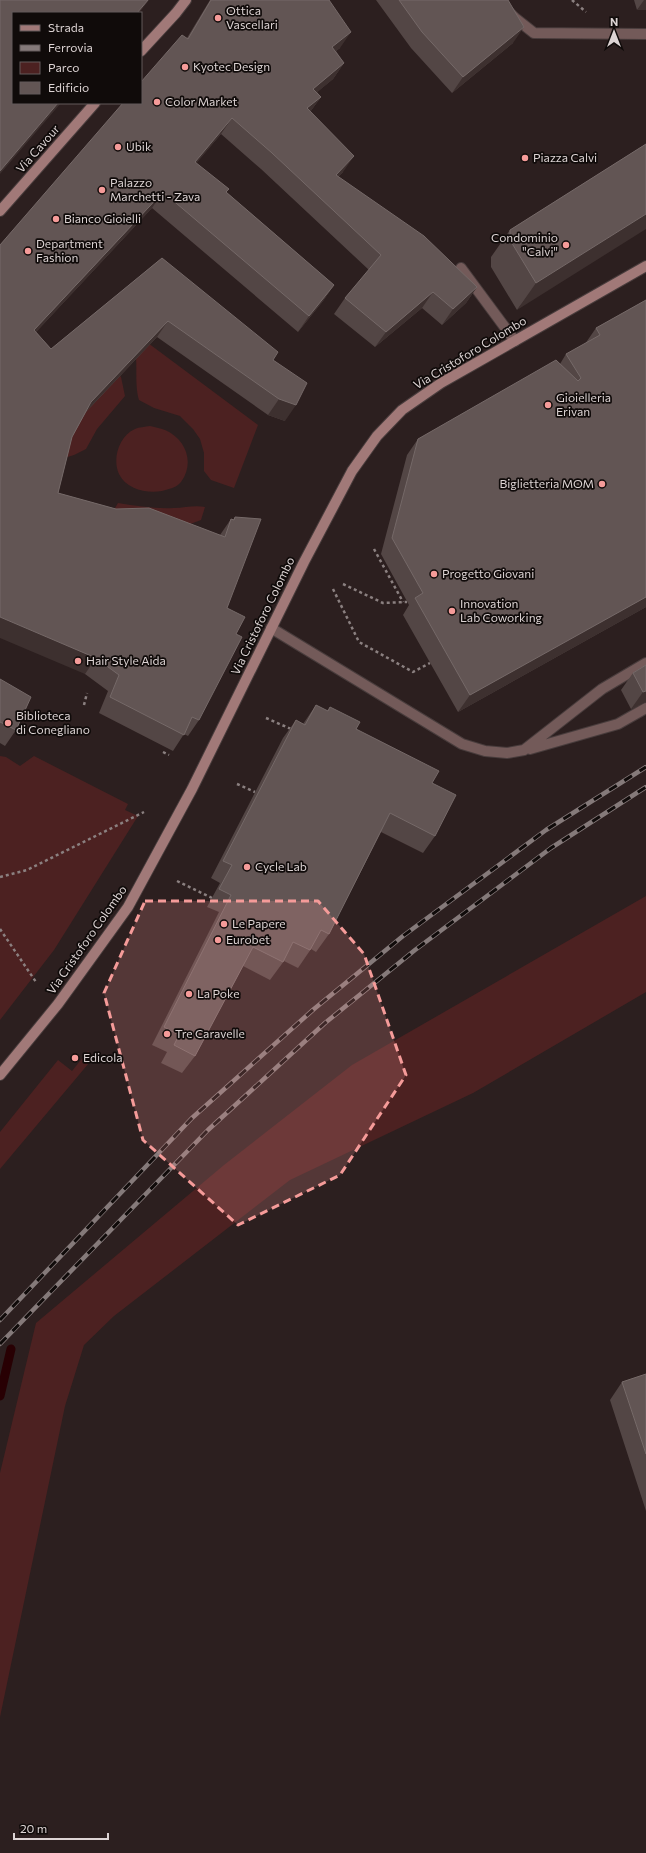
<svg xmlns="http://www.w3.org/2000/svg" width="646" height="1853" viewBox="0 0 646 1853" font-family="Commissioner,sans-serif">
<rect width="100%" height="100%" fill="#2c1f1f"/>
<path fill="#4c2121" d="M148,343L258,425L234,488L211,480L204,471V453L200,439L193,429L180,416L154,408L139,400C135,387 137,371 136,356Z
M117,372L121,377L125,396L97,429L86,449L74,455L61,459L76,417Z
M150,426C154,427 160,428 165,430C186,439 195,463 181,482C176,488 169,489 162,491C147,494 126,489 119,474C112,459 119,436 135,429C139,427 145,427 150,426Z
M118,503C137,506 155,509 174,508C185,508 194,505 205,507L201,520L182,527L105,525Z
M0,756L6,757L20,766L34,756L128,804L125,810L138,816L54,950L0,1020Z
M646,896V992L473,1093L290,1180L114,1316L84,1345L65,1406L0,1717V1473L36,1323L224,1165L352,1065Z
M88,1051L94,1057L0,1169V1132L58,1060L72,1071Z"/>
<g fill="none" stroke-linecap="round" stroke-linejoin="round">
<path stroke="#280003" stroke-width="9" d="M0,1396L11,1349"/>
<defs>
<path id="lane" d="M271,628L462,744L485,751L507,753L524,750L602,689L646,663
M530,749L618,724L646,708"/>
<path id="street" d="M496,0L515,18L534,33L646,34
M461,268L515,341"/>
<path id="secondary" d="M141,51L176,13L186,0
M0,211L95,103
M0,1075L58,1004L128,907L192,789L304,562L352,471L377,436L402,410L441,383L646,266"/>
</defs>
<use href="#lane" stroke="#483c3c" stroke-width="12"/>
<use href="#street" stroke="#483c3c" stroke-width="12"/>
<use href="#secondary" stroke="#483c3c" stroke-width="12"/>
<path stroke="#8b8080" stroke-width="2.5" stroke-dasharray="3 3" stroke-linecap="butt" d="M572,0L586,12
M374,549L403,602
M343,584L383,603L407,602
M333,589L359,642L413,672L430,663
M84,705L87,693
M266,718L291,729
M163,752L169,755
M237,784L255,792
M0,877L27,870L144,812
M177,881L212,898
M0,929L36,982"/>
<use href="#lane" stroke="#735a59" stroke-width="10"/>
<use href="#street" stroke="#735a59" stroke-width="10"/>
<use href="#secondary" stroke="#a17978" stroke-width="10"/>
<defs>
<path id="rail" d="M0,1320L192,1118L314,1009L403,936L546,830L646,767
M0,1344L208,1130L325,1023L415,950L551,848L646,787"/>
</defs>
<use href="#rail" stroke="#857a7a" stroke-width="4.5"/>
<use href="#rail" stroke="#100b0a" stroke-width="3" stroke-dasharray="9" stroke-linecap="butt"/>
</g>
<path fill="#534645" d="M210,0H329L340,48L336,51L344,63L333,79L317,92L321,97L310,112L343,172L338,177L477,287L466,303L442,325L422,308L375,347L334,314L345,298L369,270L261,169L221,134L196,163L227,193L334,285L323,301L298,332L152,208L36,332L51,349L162,258L273,360L285,421L268,415L157,337L86,412L72,437L58,493L116,509L220,535L231,519L233,520L235,517L227,608L236,634L199,720L188,736L184,734L173,751L99,713L108,691L85,674L0,245L187,38Z
M376,0H508L513,43L452,93L411,48Z
M634,0H646L637,10Z
M646,144L517,310L491,267V257L510,230Z
M646,300V607L458,712L403,615L409,605L381,554L407,455L418,439L560,364L566,354L585,344L596,328Z
M646,665V702L631,709L621,690L633,673Z
M0,679L16,730L5,746L0,743Z
M316,705L327,711L330,707L356,729L432,783L435,836L423,853L381,832L329,934L316,952L311,949L298,968L284,961L270,980L243,966L195,1056L182,1073L161,1063L167,1052L152,1045L219,912L207,907L220,883L211,878L283,738L296,720L303,724Z
M646,1374V1511L610,1400L622,1382Z"/>
<path fill="#3d302f" d="M148,0H149L139,13H137Z
M644,0H646V10H637Z
M524,27L513,43L452,93L463,77Z
M351,32L340,48L321,62L332,47Z
M344,63L333,79L302,105L313,89Z
M321,97L310,112L307,108Z
M58,103H61L0,174V171Z
M232,118L221,134L184,178L195,162Z
M354,156L343,172L325,191L336,175Z
M163,192L152,208L23,346L34,330Z
M646,214V229L517,310L536,283Z
M334,285L323,301L298,332L309,316Z
M477,287L466,303L442,325L453,309Z
M433,292L422,308L375,347L386,332Z
M168,321L157,337L80,418L91,402Z
M279,399L296,405L285,421L268,415Z
M646,597V607L458,712L470,695Z
M0,617L96,658L85,674L0,638Z
M646,691V702L631,709L643,692Z"/>
<path fill="#625554" stroke="#756968" d="M0,0H148L137,13H13V103H58L0,171Z
M211,0H329L351,32L332,47L344,63L313,89L321,97L307,108L354,156L336,175L424,236L477,287L453,309L433,292L386,332L345,298L381,255L272,153L232,118L195,162L229,189L226,192L334,285L309,316L163,192L34,330L51,349L162,258L278,352L273,360L307,383L296,405L279,399L168,321L91,402L72,437L58,493L116,509L149,508L225,537L231,519L234,520L235,517L261,519L227,608L245,617L236,634L242,637L199,720L192,717L184,735L110,697L119,675L96,658L0,617V245L123,103H141V82L182,35L188,39Z
M399,0H508L524,27L463,77L422,32Z
M646,144V214L536,283L510,240V230Z
M646,300V597L470,695L415,598L423,593L392,538L418,439L556,360L578,381L581,378L566,354L600,335L596,328Z
M646,665V691L643,692L633,673Z
M0,679L31,697L16,730L0,722Z
M316,705L328,711L330,707L360,722L356,729L439,771L432,783L456,795L435,836L390,813L329,934L321,930L310,950L293,942L283,962L253,947L195,1056L174,1045L179,1035L164,1027L231,895L219,889L232,865L223,861L296,720L305,725Z
M646,1374V1454L622,1382Z"/>
<path fill="#f59b99" fill-opacity="0.2" stroke="#f59b99" stroke-width="3" stroke-dasharray="8 5" stroke-linejoin="round" d="M145,901H318L364,954L406,1075L340,1175L238,1225L143,1140L104,993Z"/>
<g fill="#f59b99" stroke="#100b0a" stroke-width="1.5">
<circle cx="218" cy="18" r="4"/>
<circle cx="185" cy="67" r="4"/>
<circle cx="157" cy="102" r="4"/>
<circle cx="118" cy="147" r="4"/>
<circle cx="525" cy="158" r="4"/>
<circle cx="102" cy="190" r="4"/>
<circle cx="56" cy="219" r="4"/>
<circle cx="566" cy="245" r="4"/>
<circle cx="28" cy="251" r="4"/>
<circle cx="548" cy="405" r="4"/>
<circle cx="602" cy="484" r="4"/>
<circle cx="434" cy="574" r="4"/>
<circle cx="452" cy="611" r="4"/>
<circle cx="78" cy="661" r="4"/>
<circle cx="8" cy="723" r="4"/>
<circle cx="247" cy="867" r="4"/>
<circle cx="224" cy="924" r="4"/>
<circle cx="218" cy="940" r="4"/>
<circle cx="189" cy="994" r="4"/>
<circle cx="167" cy="1034" r="4"/>
<circle cx="75" cy="1058" r="4"/>
</g>
<g text-anchor="middle" stroke-width="3.5" stroke-linejoin="round" paint-order="stroke">
<g font-size="12" fill="#ddd4d4" stroke="#100b0a" text-anchor="start">
<text x="226" y="15">Ottica<tspan x="226" dy="14">Vascellari</tspan></text>
<text x="193" y="71">Kyotec Design</text>
<text x="165" y="106">Color Market</text>
<text x="126" y="151">Ubik</text>
<text x="533" y="162">Piazza Calvi</text>
<text x="110" y="187">Palazzo<tspan x="110" dy="14">Marchetti - Zava</tspan></text>
<text x="64" y="223">Bianco Gioielli</text>
<text x="558" y="242" text-anchor="end">Condominio<tspan x="558" dy="14">"Calvi"</tspan></text>
<text x="36" y="248">Department<tspan x="36" dy="14">Fashion</tspan></text>
<text x="556" y="402">Gioielleria<tspan x="556" dy="14">Erivan</tspan></text>
<text x="594" y="488" text-anchor="end">Biglietteria MOM</text>
<text x="442" y="578">Progetto Giovani</text>
<text x="460" y="608">Innovation<tspan x="460" dy="14">Lab Coworking</tspan></text>
<text x="86" y="665">Hair Style Aida</text>
<text x="16" y="720">Biblioteca<tspan x="16" dy="14">di Conegliano</tspan></text>
<text x="255" y="871">Cycle Lab</text>
<text x="232" y="928">Le Papere</text>
<text x="226" y="944">Eurobet</text>
<text x="197" y="998">La Poke</text>
<text x="175" y="1038">Tre Caravelle</text>
<text x="83" y="1062">Edicola</text>
</g>
<g font-size="12" fill="#ddd4d4" stroke="#100b0a">
<text transform="translate(38 149) rotate(-49)" y="4">Via Cavour</text>
<text transform="translate(470 353) rotate(-31)" y="4">Via Cristoforo Colombo</text>
<text transform="translate(263 616) rotate(-64)" y="4">Via Cristoforo Colombo</text>
<text transform="translate(87 940) rotate(-55)" y="4">Via Cristoforo Colombo</text>
</g>
</g>
<rect x="12" y="12" width="130" height="92" fill="#100b0a" stroke="#625b5b"/>
<rect x="20" y="25" width="20" height="6" fill="#a17978" stroke="#625b5b"/>
<text x="48" y="32" font-size="12" fill="#ddd4d4">Strada</text>
<rect x="20" y="45" width="20" height="6" fill="#857a7a" stroke="#625b5b"/>
<text x="48" y="52" font-size="12" fill="#ddd4d4">Ferrovia</text>
<rect x="20" y="62" width="20" height="12" fill="#4c2121" stroke="#625b5b"/>
<text x="48" y="72" font-size="12" fill="#ddd4d4">Parco</text>
<rect x="20" y="82" width="20" height="12" fill="#625554" stroke="#625b5b"/>
<text x="48" y="92" font-size="12" fill="#ddd4d4">Edificio</text>
<g transform="translate(614 32)" stroke="#100b0a" stroke-width="3" paint-order="stroke">
<path d="M0-3L7 15L0 10L-7 15Z" fill="#ddd4d4"/>
<text y="-6" font-size="11" font-weight="bold" text-anchor="middle" fill="#ddd4d4">N</text>
</g>
<path d="M14 1833v6h94v-6" fill="none" stroke="#ddd4d4" stroke-width="2"/>
<text x="20" y="1833" font-size="12" fill="#ddd4d4" stroke="#100b0a" stroke-width="3" paint-order="stroke">20 m</text>
</svg>
